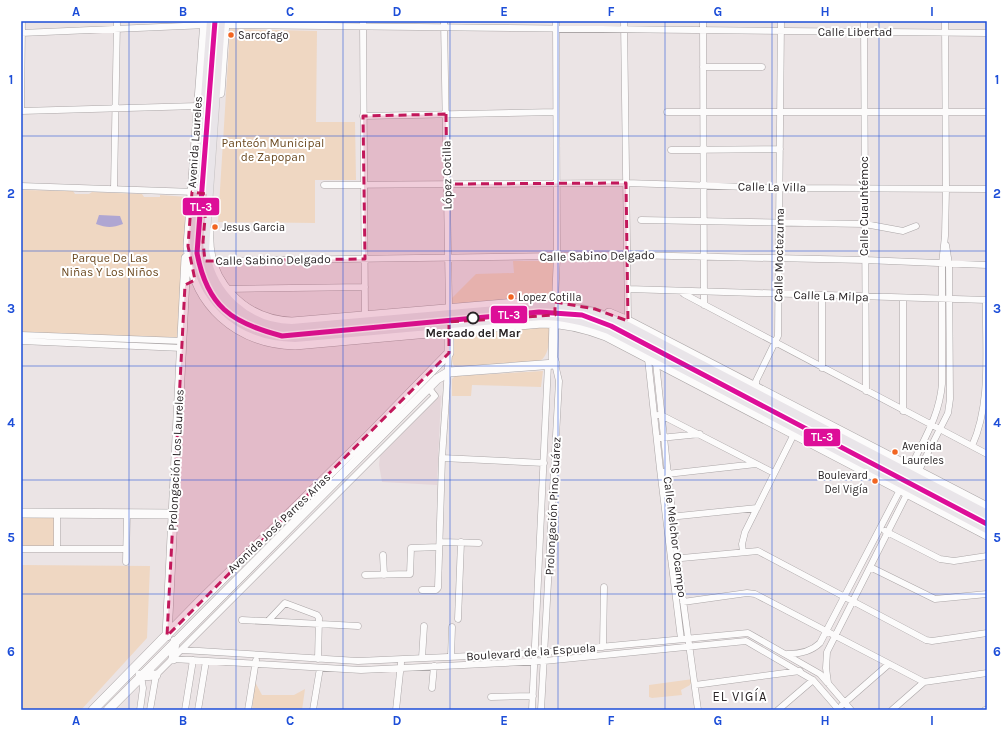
<svg xmlns="http://www.w3.org/2000/svg" width="1008" height="731" viewBox="0 0 1008 731" font-family="Karla,sans-serif">
<rect width="100%" height="100%" fill="#ebe4e5"/>
<path fill="#e5d6da" d="M441,395L437,485L382,482L379,465L380,456Z"/>
<path fill="#efd7c2" d="M230,29L317,31L316,122H355L356,180H315V223L218,222Z
M21,190L73,191L75,194H89L92,192L142,194L144,197H160V195L187,197L177,339L21,334Z
M513,261H553V299L452,306L451,299L476,274L514,273Z
M549,325C549,337 551,353 540,361L459,368L454,366C450,359 450,340 455,333Z
M543,371L541,387L472,385L471,396H452V379L455,376Z
M21,516H54V546H21Z
M21,565L150,566L147,638L81,710H21Z
M693,679L690,685L681,690L682,695L652,698L649,697V685Z
M255,682L262,695H294L305,689L302,710H252Z"/>
<path fill="#afa6d2" d="M99,215L120,216L123,224C112,228 107,228 96,224Z"/>
<g fill="none" stroke-linecap="round" stroke-linejoin="round">
<defs>
<path id="street" d="M22,21L21,111L198,106
M363,21L365,319
M444,21L449,308
M624,21L628,321
M703,21L704,305
M864,21L866,391
M222,25L987,33
M21,33L207,25
M703,67H762
M667,112H987
M363,116L556,112
M671,150L780,149
M324,185L626,183L780,188L987,189
M21,186L195,192
M114,189L117,21
M641,220L865,224L903,231L916,226
M210,261L627,255L865,260L987,265
M226,289L365,287
M628,289L987,300
M681,291L684,294L987,454
M903,298V411
M555,302L557,256L556,21
M21,335L183,341
M21,341L182,348
M648,359L660,469L681,639
M656,363L676,549L698,710
M822,368V296
M756,387V381L778,336L781,21
M658,415H661L774,473
M660,438L700,434
M972,446C992,402 985,348 986,300
M442,458L544,463
M909,471C923,440 939,418 942,384V264L945,236L946,189L945,21
M664,472L667,474L756,464
M57,513V549
M669,517L757,508
M885,531L940,559L954,561L987,556
M440,542L479,543
M21,549H126
M743,552L742,544L745,532L794,434
M383,555L384,575
M671,559L758,551L926,640L932,641L987,633
M126,562L127,514
M870,567L935,599L987,594
M365,575L410,574L411,548L439,547
M422,590H436L438,588L442,458L449,353
M683,602L747,593L755,594L924,682L987,673
M458,619L461,542
M242,620L358,626
M268,621L285,603L317,615L319,618L318,659
M603,647L604,587
M183,650L358,661L536,653L748,633L820,674L851,710
M787,654C800,654 811,652 820,643L902,486
M451,657L452,627
M422,658L424,626
M173,659L361,670L544,661L746,641L813,680L839,710
M828,683L826,668L827,652L948,413L950,399L949,264L946,245
M695,685L800,671
M432,688L434,666
M491,697L533,696
M842,705L889,664
M140,710L143,688L141,676
M150,710L156,675L435,396L428,387
M185,710L193,660
M198,710L206,661
M248,710L256,660
M313,710L320,668
M396,710L401,663
M532,710L548,364
M541,710L559,381L555,364
M778,710L813,680
M892,710L924,682
M985,710H987"/>
<path id="secondary" d="M205,21L188,246C193,305 236,343 295,345L542,323C565,323 585,328 606,336L987,535
M220,93L225,21
M209,232C206,281 243,320 292,322L541,301L559,303
M609,313L628,321L987,507
M21,513L173,514
M167,636L186,258
M173,659L175,641
M140,675L141,676L156,675
M93,710L200,601L369,435L449,353V324
M108,710L437,379L449,372L555,364L553,358L554,318"/>
<path id="primary" d="M212,21L195,238C195,296 237,336 295,337L542,315C565,315 587,321 609,329L987,528
M220,21L204,249C210,295 247,328 292,329L542,307C566,306 591,310 614,320L987,515"/>
</defs>
<use href="#street" stroke="#aba6a7" stroke-width="7"/>
<use href="#secondary" stroke="#aba6a7" stroke-width="10"/>
<use href="#primary" stroke="#c5c1c2" stroke-width="11"/>
<use href="#street" stroke="#fcfbfb" stroke-width="6"/>
<use href="#secondary" stroke="#fcfbfb" stroke-width="9"/>
<use href="#primary" stroke="#e9e5e9" stroke-width="10"/>
<defs>
<path id="metro-1" d="M215,21L197,253C207,306 231,323 282,336L539,312L582,315L611,326L987,524"/>
</defs>
<use href="#metro-1" stroke="#fff" stroke-width="8"/>
<use href="#metro-1" stroke="#dd0e98" stroke-width="5"/>
</g>
<path fill="#c2185b" fill-opacity="0.2" stroke="#c2185b" stroke-width="3" stroke-dasharray="8 5" stroke-linejoin="round" d="M446,114L447,184L626,183L628,321L595,309L555,302V315L449,322V353L167,636L185,285L195,280L188,246L192,192L207,194L203,242L205,261L365,259L363,116Z"/>
<path fill="none" stroke="#1d4ed8" stroke-width="1" stroke-opacity="0.55" d="M129,21V710M236,21V710M343,21V710M450,21V710M558,21V710M665,21V710M772,21V710M879,21V710M21,136H987M21,251H987M21,366H987M21,480H987M21,594H987"/>
<g fill="#f26522" stroke="#fff" stroke-width="1.5">
<circle cx="231" cy="35" r="3.5"/>
<circle cx="215" cy="227" r="3.5"/>
<circle cx="511" cy="297" r="3.5"/>
<circle cx="895" cy="452" r="3.5"/>
<circle cx="875" cy="481" r="3.5"/>
</g>
<circle fill="#fff" stroke="#292426" stroke-width="2" cx="473" cy="318" r="5.5"/>
<g text-anchor="middle" stroke-width="4" stroke-linejoin="round" paint-order="stroke">
<g font-size="11" fill="#292426" stroke="#fff" text-anchor="start">
<text x="238" y="39">Sarcofago</text>
<text x="222" y="231">Jesus Garcia</text>
<text x="518" y="301">Lopez Cotilla</text>
<text x="902" y="450">Avenida<tspan x="902" dy="14">Laureles</tspan></text>
<text x="868" y="479" text-anchor="end">Boulevard<tspan x="868" dy="14">Del Vigía</tspan></text>
</g>
<g font-size="12" fill="#292426" stroke="#fff">
<text x="855" y="36">Calle Libertad</text>
<text transform="translate(195 142) rotate(-86)" y="4">Avenida Laureles</text>
<text transform="translate(447 175) rotate(-91)" y="4">López Cotilla</text>
<text transform="translate(772 187) rotate(1)" y="4">Calle La Villa</text>
<text transform="translate(864 206) rotate(-90)" y="4">Calle Cuauhtémoc</text>
<text transform="translate(779 255) rotate(-89)" y="4">Calle Moctezuma</text>
<text transform="translate(597 256) rotate(-1)" y="4">Calle Sabino Delgado</text>
<text transform="translate(273 260) rotate(-1)" y="4">Calle Sabino Delgado</text>
<text transform="translate(831 296) rotate(2)" y="4">Calle La Milpa</text>
<text transform="translate(176 460) rotate(-87)" y="4">Prolongación Los Laureles</text>
<text transform="translate(553 506) rotate(-87)" y="4">Prolongación Pino Suárez</text>
<text transform="translate(279 523) rotate(-44)" y="4">Avenida José Parres Arias</text>
<text transform="translate(675 537) rotate(83)" y="4">Calle Melchor Ocampo</text>
<text transform="translate(531 652) rotate(-4)" y="4">Boulevard de la Espuela</text>
</g>
<g font-size="12" fill="#6c4a21" stroke="#fff">
<text x="273" y="147">Panteón Municipal<tspan x="273" dy="14">de Zapopan</tspan></text>
<text x="110" y="262">Parque De Las<tspan x="110" dy="14">Niñas Y Los Niños</tspan></text>
</g>
<g font-size="12" font-weight="bold" fill="#292426" stroke="#fff">
<text x="473" y="337">Mercado del Mar</text>
</g>
<g font-size="13" letter-spacing="1" fill="#292426" stroke="#fff">
<text x="740" y="701">EL VIGÍA</text>
</g>
</g>
<g stroke="#fff" stroke-width="1.5">
<rect x="182" y="197" width="38" height="19" rx="4" fill="#dd0e98"/>
<rect x="490" y="305" width="38" height="19" rx="4" fill="#dd0e98"/>
<rect x="803" y="428" width="38" height="19" rx="4" fill="#dd0e98"/>
</g>
<g font-size="11" text-anchor="middle" font-weight="bold" fill="#fff">
<text x="201" y="211">TL-3</text>
<text x="509" y="319">TL-3</text>
<text x="822" y="441">TL-3</text>
</g>
<rect width="1008" height="731" fill="none" stroke="#ffffff" stroke-width="44"/>
<rect x="22" y="22" width="964" height="687" fill="none" stroke="#1d4ed8" stroke-width="1.5"/>
<g font-size="13" text-anchor="middle" font-weight="bold" fill="#1d4ed8">
<text x="76" y="16">A</text>
<text x="183" y="16">B</text>
<text x="290" y="16">C</text>
<text x="397" y="16">D</text>
<text x="504" y="16">E</text>
<text x="611" y="16">F</text>
<text x="718" y="16">G</text>
<text x="825" y="16">H</text>
<text x="932" y="16">I</text>
<text x="11" y="84">1</text>
<text x="997" y="84">1</text>
<text x="11" y="198">2</text>
<text x="997" y="198">2</text>
<text x="11" y="313">3</text>
<text x="997" y="313">3</text>
<text x="11" y="427">4</text>
<text x="997" y="427">4</text>
<text x="11" y="542">5</text>
<text x="997" y="542">5</text>
<text x="11" y="656">6</text>
<text x="997" y="656">6</text>
<text x="76" y="725">A</text>
<text x="183" y="725">B</text>
<text x="290" y="725">C</text>
<text x="397" y="725">D</text>
<text x="504" y="725">E</text>
<text x="611" y="725">F</text>
<text x="718" y="725">G</text>
<text x="825" y="725">H</text>
<text x="932" y="725">I</text>
</g>
</svg>
